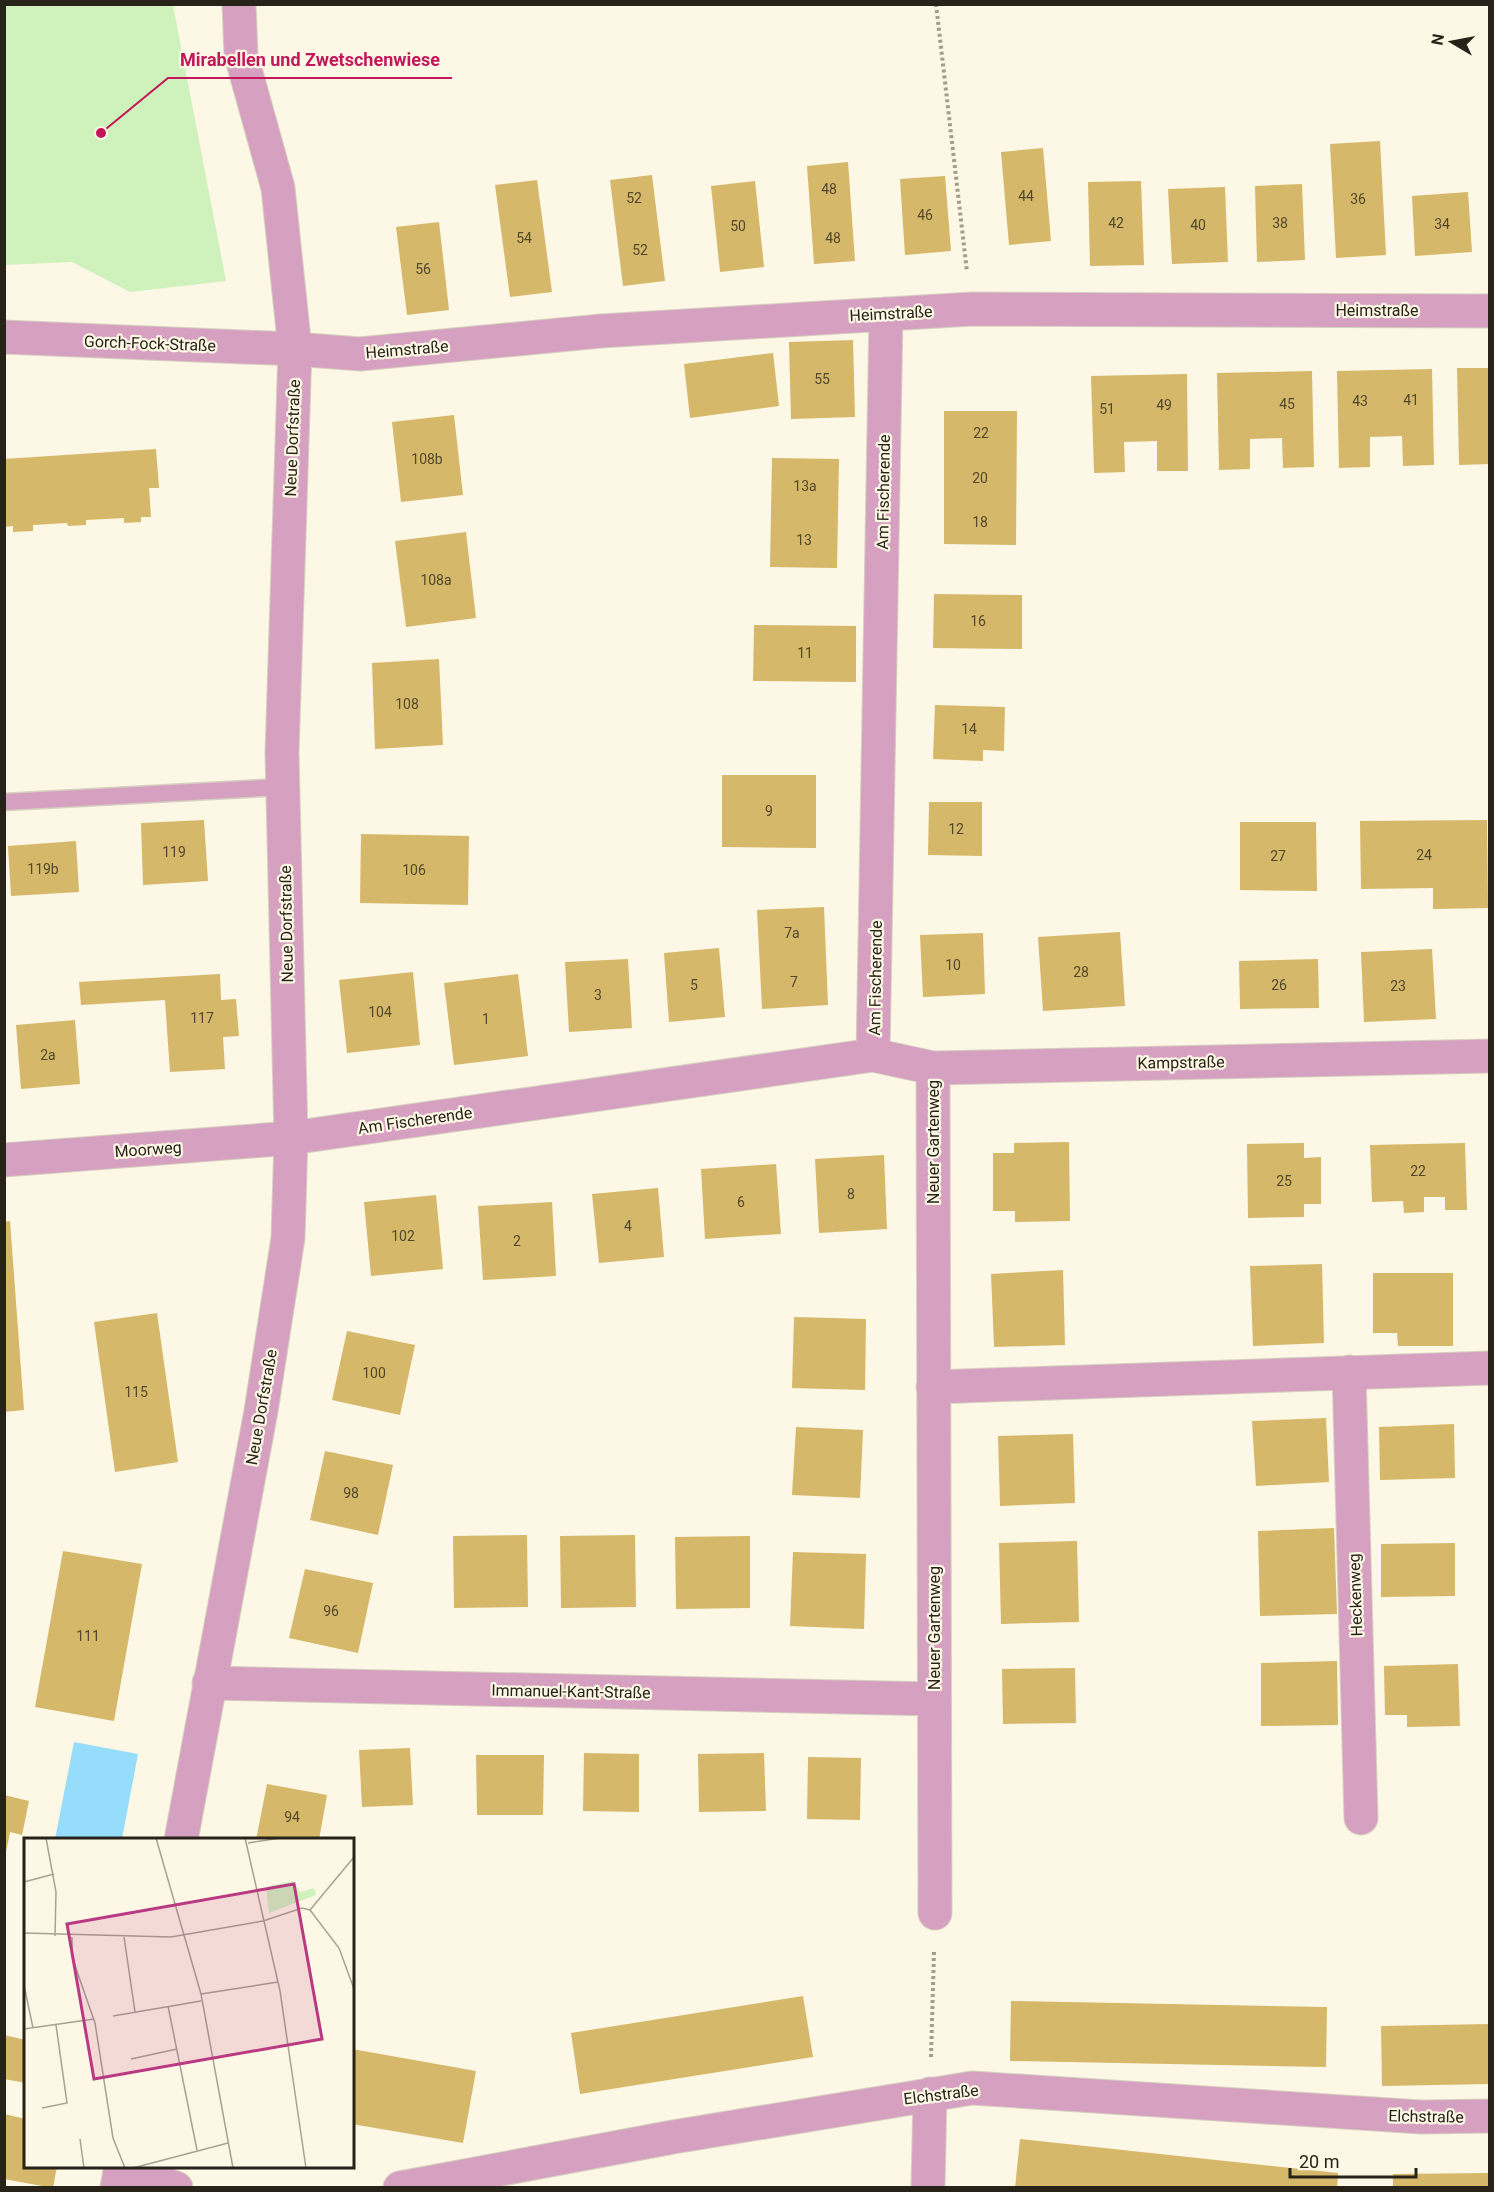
<svg xmlns="http://www.w3.org/2000/svg" width="1494" height="2192" viewBox="0 0 1494 2192" font-family="Roboto,sans-serif">
<rect width="100%" height="100%" fill="#fdf7e5"/>
<path fill="#cff2bd" d="M4,5H173L226,281L130,292L72,262L5,265Z"/>
<path fill="#96ddfc" d="M74,1742L138,1754L122,1839H55Z"/>
<path fill="#d5b869" d="M1380,141L1386,255L1336,258L1330,144Z
M1043,148L1051,241L1009,245L1001,152Z
M848,162L855,261L814,264L807,166Z
M652,175L665,281L623,286L610,180Z
M945,176L951,251L905,255L900,179Z
M537,180L552,292L510,297L495,185Z
M755,181L764,267L720,272L711,186Z
M1141,181L1144,265L1090,266L1088,182Z
M1302,184L1305,260L1257,262L1255,186Z
M1225,187L1228,262L1172,264L1168,189Z
M1468,192L1472,252L1415,256L1412,196Z
M439,222L449,310L407,315L396,227Z
M853,340L855,417L791,419L789,342Z
M773,353L779,406L690,418L684,364Z
M1457,368H1490V464L1459,465Z
M1432,369L1434,465L1403,466L1402,436L1370,437V467L1339,468L1337,371Z
M1312,371L1314,467L1283,468L1282,438L1250,439V469L1219,470L1217,373Z
M1187,374L1188,471H1157V441L1124,442L1125,472L1094,473L1091,376Z
M944,411H1017L1016,545L944,544Z
M454,415L463,495L401,502L392,422Z
M156,449L159,488H149L151,517H141V522L124,523V518L86,520V525L68,526L67,523L33,525V531L13,532V526L4,527V459Z
M772,458L839,459L837,568L770,567Z
M466,532L476,618L406,627L395,541Z
M934,594L1022,595V649L933,648Z
M754,625L856,626V682L753,681Z
M439,659L443,745L375,749L372,663Z
M935,705L1005,707L1004,751L983,750V761L933,759Z
M722,775H816V848L722,847Z
M929,802H982V856L928,855Z
M204,820L208,881L143,885L141,823Z
M1487,820L1488,908L1433,909V888L1361,889L1360,821Z
M1240,822H1316L1317,891L1240,890Z
M361,834L469,836L468,905L360,903Z
M76,841L79,892L11,896L8,846Z
M824,907L828,1005L762,1009L757,910Z
M1120,932L1125,1006L1043,1011L1038,937Z
M983,933L985,994L923,997L920,935Z
M719,948L725,1017L669,1022L664,953Z
M1432,949L1436,1019L1364,1022L1361,952Z
M628,959L632,1028L569,1032L565,962Z
M1318,959L1319,1008L1240,1009L1239,961Z
M413,972L420,1045L347,1053L339,980Z
M220,974L221,1000L236,999L239,1036L223,1037L225,1069L170,1072L165,1000L81,1005L79,982Z
M518,974L528,1056L454,1065L444,983Z
M75,1020L80,1084L21,1089L16,1025Z
M1069,1142L1070,1221L1015,1222V1211H993V1153H1014V1143Z
M1304,1143V1158L1321,1157V1204H1304V1217L1248,1218L1247,1144Z
M1465,1143L1467,1210H1445V1197H1424V1212L1404,1213L1403,1201L1372,1202L1370,1145Z
M884,1155L887,1229L819,1233L815,1159Z
M776,1164L781,1234L705,1239L701,1169Z
M658,1188L664,1257L599,1263L592,1194Z
M436,1195L443,1269L371,1276L364,1202Z
M552,1202L556,1276L483,1280L478,1206Z
M10,1221L24,1410L4,1412V1222Z
M1322,1264L1324,1343L1253,1346L1250,1266Z
M1063,1270L1065,1345L994,1347L991,1274Z
M1373,1273H1453V1346H1398L1397,1333H1373Z
M157,1313L178,1462L115,1472L94,1322Z
M794,1317L866,1319L865,1390L792,1388Z
M347,1331L415,1345L400,1415L332,1400Z
M1326,1418L1329,1482L1256,1486L1252,1421Z
M1454,1424L1455,1478L1380,1480L1379,1427Z
M796,1427L863,1430L860,1498L792,1495Z
M1073,1434L1075,1503L1000,1506L998,1436Z
M325,1451L393,1465L378,1535L310,1520Z
M1334,1528L1337,1614L1260,1616L1258,1531Z
M527,1535L528,1607L454,1608L453,1536Z
M635,1535L636,1607L561,1608L560,1536Z
M750,1536V1608L676,1609L675,1537Z
M1077,1541L1079,1622L1001,1624L999,1543Z
M1455,1543V1596L1381,1597V1544Z
M63,1551L142,1564L114,1721L35,1707Z
M793,1552L866,1554L864,1629L790,1626Z
M305,1569L373,1583L358,1653L289,1638Z
M1337,1661L1338,1725L1261,1726V1663Z
M1458,1664L1460,1726L1407,1727V1715H1385L1384,1666Z
M1075,1668L1076,1723L1003,1724L1002,1669Z
M410,1748L413,1805L362,1807L359,1750Z
M584,1753L639,1754V1812L583,1811Z
M764,1753L766,1811L699,1812L698,1754Z
M476,1755H544L543,1815H477Z
M808,1757L861,1758L860,1820L807,1819Z
M267,1784L327,1795L319,1840H256Z
M4,1795L29,1801L22,1835L10,1832L6,1852Z
M803,1996L813,2057L580,2094L571,2033Z
M1011,2001L1327,2007L1326,2067L1010,2061Z
M1490,2024V2084L1382,2086L1381,2026Z
M4,2035L26,2040V2083L4,2079Z
M352,2049L476,2071L463,2143L352,2124Z
M4,2114L26,2119V2166H57L53,2188L4,2179Z
M1020,2139L1338,2173L1337,2188H1015Z
M1490,2173V2188H1393V2174Z"/>
<g fill="none" stroke-linecap="round" stroke-linejoin="round">
<defs>
<path id="service" d="M4,802L282,787"/>
<path id="minor" d="M4,337L295,349L360,354L601,331L972,309L1490,311
M873,1055L886,314
M933,1068L935,1913
M4,1160L291,1138L873,1055L933,1068L1490,1056
M1349,1372L1361,1818
M933,1387L1490,1368
M209,1683L934,1699
M121,2169L176,2188
M400,2188L673,2137L972,2088L1421,2117L1490,2116
M928,2188L930,2094"/>
<path id="tertiary" d="M181,1840L261,1411L288,1238L291,1138L282,753L295,349L278,188L241,55L239,4
M117,2188L121,2166"/>
</defs>
<use href="#service" stroke="#d6d1c0" stroke-width="19"/>
<use href="#minor" stroke="#d6d1c0" stroke-width="35"/>
<use href="#tertiary" stroke="#d6d1c0" stroke-width="35"/>
<path stroke="#a29d8e" stroke-width="4" stroke-dasharray="3 3" stroke-linecap="butt" d="M936,4L967,272
M931,2057L934,1951"/>
<use href="#service" stroke="#d6a1c0" stroke-width="16"/>
<use href="#minor" stroke="#d6a1c0" stroke-width="33"/>
<use href="#tertiary" stroke="#d6a1c0" stroke-width="33"/>
</g>
<g text-anchor="middle" stroke-width="4.5" stroke-linejoin="round" paint-order="stroke">
<g font-size="14" fill="#52482c">
<text x="829" y="194">48</text>
<text x="1026" y="201">44</text>
<text x="634" y="203">52</text>
<text x="1358" y="204">36</text>
<text x="925" y="220">46</text>
<text x="1116" y="228">42</text>
<text x="1280" y="228">38</text>
<text x="1442" y="229">34</text>
<text x="1198" y="230">40</text>
<text x="738" y="231">50</text>
<text x="524" y="243">54</text>
<text x="833" y="243">48</text>
<text x="640" y="255">52</text>
<text x="423" y="274">56</text>
<text x="822" y="384">55</text>
<text x="1411" y="405">41</text>
<text x="1360" y="406">43</text>
<text x="1287" y="409">45</text>
<text x="1164" y="410">49</text>
<text x="1107" y="414">51</text>
<text x="981" y="438">22</text>
<text x="427" y="464">108b</text>
<text x="980" y="483">20</text>
<text x="805" y="491">13a</text>
<text x="980" y="527">18</text>
<text x="804" y="545">13</text>
<text x="436" y="585">108a</text>
<text x="978" y="626">16</text>
<text x="805" y="658">11</text>
<text x="407" y="709">108</text>
<text x="969" y="734">14</text>
<text x="769" y="816">9</text>
<text x="956" y="834">12</text>
<text x="174" y="857">119</text>
<text x="1424" y="860">24</text>
<text x="1278" y="861">27</text>
<text x="43" y="874">119b</text>
<text x="414" y="875">106</text>
<text x="792" y="938">7a</text>
<text x="953" y="970">10</text>
<text x="1081" y="977">28</text>
<text x="794" y="987">7</text>
<text x="694" y="990">5</text>
<text x="1279" y="990">26</text>
<text x="1398" y="991">23</text>
<text x="598" y="1000">3</text>
<text x="380" y="1017">104</text>
<text x="202" y="1023">117</text>
<text x="486" y="1024">1</text>
<text x="48" y="1060">2a</text>
<text x="1418" y="1176">22</text>
<text x="1284" y="1186">25</text>
<text x="851" y="1199">8</text>
<text x="741" y="1207">6</text>
<text x="628" y="1231">4</text>
<text x="403" y="1241">102</text>
<text x="517" y="1246">2</text>
<text x="374" y="1378">100</text>
<text x="136" y="1397">115</text>
<text x="351" y="1498">98</text>
<text x="331" y="1616">96</text>
<text x="88" y="1641">111</text>
<text x="292" y="1822">94</text>
</g>
<g font-size="16" fill="#272318" stroke="#fdf7e5">
<text x="1377" y="316">Heimstraße</text>
<text transform="translate(891 313) rotate(-3)" y="6">Heimstraße</text>
<text transform="translate(150 343) rotate(2)" y="6">Gorch-Fock-Straße</text>
<text transform="translate(407 349) rotate(-5)" y="6">Heimstraße</text>
<text transform="translate(292 438) rotate(-88)" y="6">Neue Dorfstraße</text>
<text transform="translate(883 492) rotate(-89)" y="6">Am Fischerende</text>
<text transform="translate(286 924) rotate(-91)" y="6">Neue Dorfstraße</text>
<text transform="translate(875 978) rotate(-89)" y="6">Am Fischerende</text>
<text transform="translate(1181 1062) rotate(-1)" y="6">Kampstraße</text>
<text transform="translate(415 1120) rotate(-8)" y="6">Am Fischerende</text>
<text transform="translate(933 1142) rotate(-90)" y="6">Neuer Gartenweg</text>
<text transform="translate(148 1149) rotate(-4)" y="6">Moorweg</text>
<text transform="translate(261 1407) rotate(-80)" y="6">Neue Dorfstraße</text>
<text transform="translate(1355 1595) rotate(-92)" y="6">Heckenweg</text>
<text transform="translate(934 1628) rotate(-90)" y="6">Neuer Gartenweg</text>
<text transform="translate(571 1691) rotate(1)" y="6">Immanuel-Kant-Straße</text>
<text transform="translate(941 2094) rotate(-7)" y="6">Elchstraße</text>
<text transform="translate(1426 2116) rotate(1)" y="6">Elchstraße</text>
</g>
</g>
<g transform="translate(24 1838)">
<rect width="330" height="330" fill="#fdf7e5"/>
<path d="M269,43L276,54L290,50L292,57L245,75L242,49Z" fill="#cff2bd"/>
<path fill="none" stroke="#a7a293" stroke-width="1.5" d="M22,0L32,54L31,98M132,0L177,156L209,330M221,0L256,153L282,330M224,5L257,0M0,44L30,36M286,72L315,110L330,151M286,72L330,19M0,95L147,99L239,83L278,70L286,72M48,99V119L71,185L89,300L101,330M100,99L111,174M0,147L9,190M177,156L254,144M144,168L173,312M89,178L177,163M0,191L70,181M107,221L153,211M18,270L43,265L32,187M56,301L60,330M109,330L204,305"/>
<path fill="#ba3983" fill-opacity="0.15" stroke="#ba3983" stroke-width="3" d="M270,46L298,201L70,241L43,86Z"/>
<rect width="330" height="330" fill="none" stroke="#272318" stroke-width="3"/>
</g>
<path fill="none" stroke="#c2185b" stroke-width="2" d="M101 133L168 78H452"/>
<circle fill="#c2185b" stroke="#fdf7e5" stroke-width="2" cx="101" cy="133" r="6"/>
<g font-size="18" text-anchor="middle" font-weight="bold" fill="#c2185b" stroke="#fdf7e5" stroke-width="4.5" stroke-linejoin="round" paint-order="stroke">
<text x="310" y="66">Mirabellen und Zwetschenwiese</text>
</g>
<rect width="1494" height="2192" fill="none" stroke="#272318" stroke-width="12"/>
<g transform="translate(1452 42) rotate(280)" stroke="#fdf7e5" stroke-width="4.5" paint-order="stroke">
<path d="M0-4.5L10 22L0 15L-10 22Z" fill="#272318"/>
<text y="-9" font-size="16" font-weight="bold" text-anchor="middle" fill="#272318">N</text>
</g>
<path d="M1290 2168v9h126v-9" fill="none" stroke="#272318" stroke-width="3"/>
<text x="1299" y="2168" font-size="18" fill="#272318" stroke="#fdf7e5" stroke-width="4.5" paint-order="stroke">20 m</text>
</svg>
